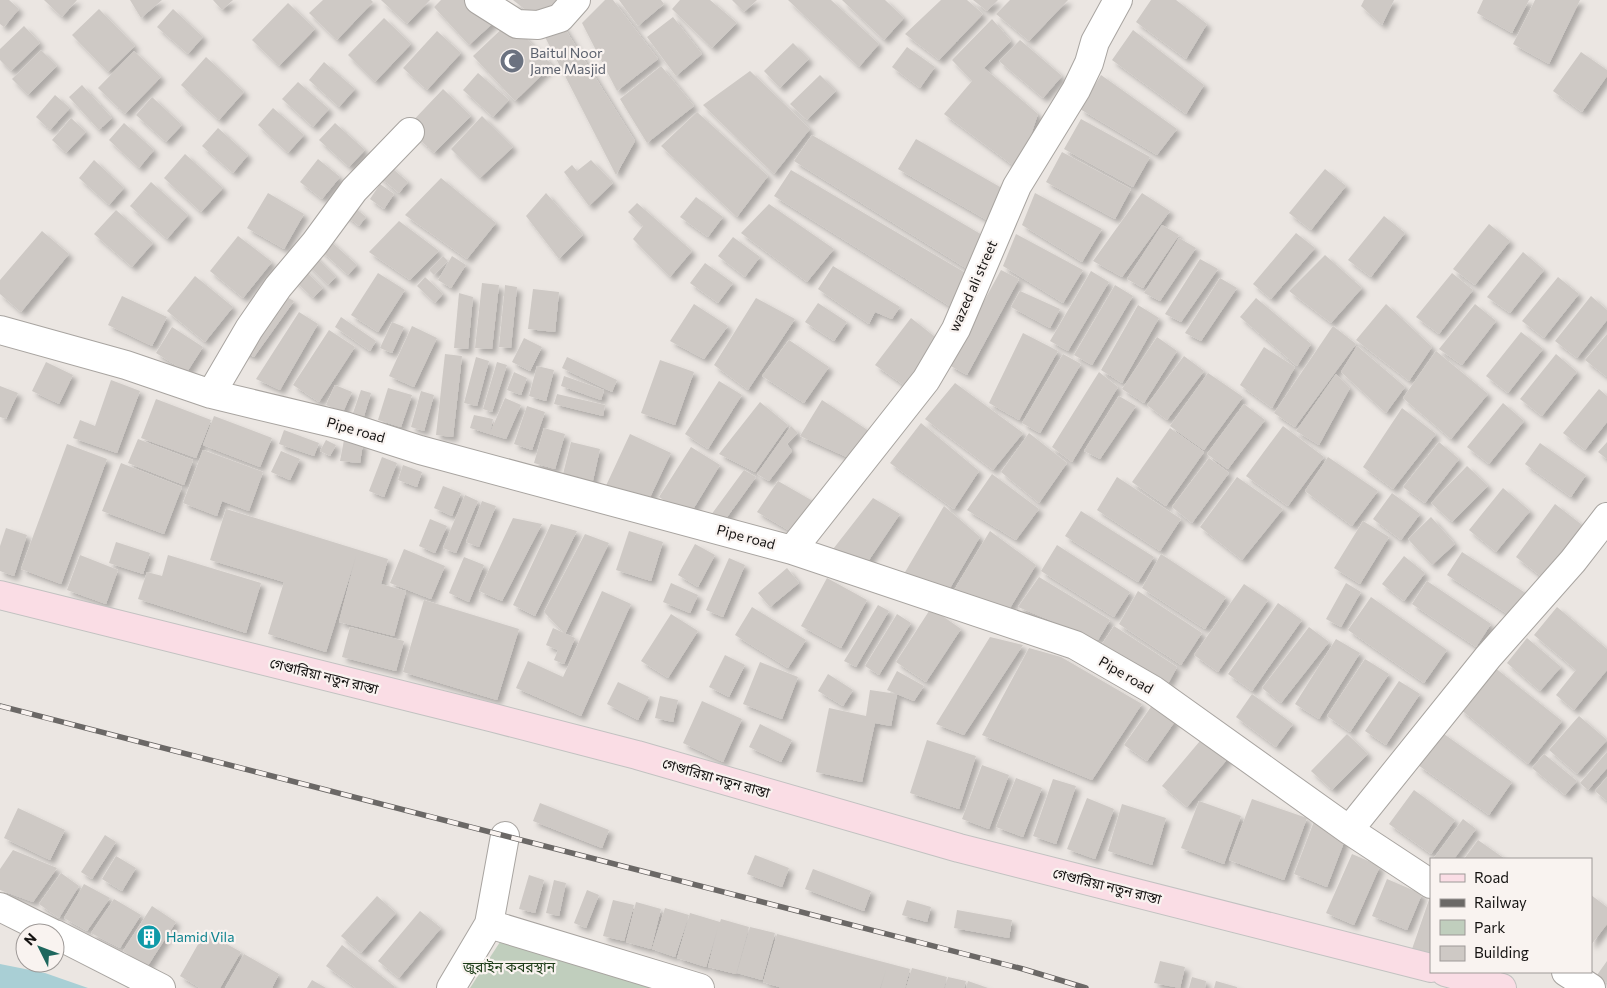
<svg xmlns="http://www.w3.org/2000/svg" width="1607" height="988" viewBox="0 0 1607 988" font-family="Commissioner,'Noto Sans Bengali',sans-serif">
<defs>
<filter id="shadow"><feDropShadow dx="4.5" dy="4.5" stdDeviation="2.5" flood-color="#0004"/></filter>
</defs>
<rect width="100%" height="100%" fill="#ebe6e2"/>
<path fill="#c0cebd" d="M500,942L657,988H470Z"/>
<path fill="#a9cfd5" d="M0,964L45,973L88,988H0Z"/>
<path fill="#cec9c5" filter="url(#shadow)" d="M0,0H9L19,9L4,27L0,24Z
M44,0H77L62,17Z
M130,0H162L141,18Z
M213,0H233L222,10Z
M323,0H371L373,2L337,40L309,13Z
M381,0H430L407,24Z
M441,0H492L504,13L469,45L434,7Z
M513,0H557L536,18Z
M605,0H613L658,59L617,91L582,23Z
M619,0H661L664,4L638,26Z
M680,0H710L737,23L712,48L672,9Z
M732,0H757L744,12Z
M788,0H831L879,44L859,67Z
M842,0H885L904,18L884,40Z
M941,0H967L983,14L939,60L905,34Z
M973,0H998L987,11Z
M1010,0H1068L1029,41L996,14Z
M1151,0H1176L1207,24L1186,59L1136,22Z
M1364,0H1394L1382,25L1361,6Z
M1483,0H1529L1512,33L1477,13Z
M1535,0H1580L1549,64L1513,44Z
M288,3L315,29L279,66L252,40Z
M99,9L135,46L108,72L72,35Z
M173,9L203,37L188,54L157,27Z
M673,17L702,54L676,76L647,37Z
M384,18L411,44L375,82L348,55Z
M992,19L1011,41L984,68L1038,114L1019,170L944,114L972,81L952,60Z
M510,21L552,65L515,101L473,56Z
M562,24L635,141L616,175L545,37Z
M24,26L40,43L11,71L0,60V49Z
M1133,30L1204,85L1186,114L1112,60Z
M437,31L461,53L427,90L403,68Z
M1020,40L1062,76L1043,98L999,61Z
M793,43L809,59L780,88L764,71Z
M907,47L935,67L920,88L892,67Z
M41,50L57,66L28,95L12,79Z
M134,51L161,77L125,114L98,88Z
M1581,52L1607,70V76L1582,112L1553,91Z
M206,57L244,92L219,120L181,85Z
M324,62L355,89L339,107L309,80Z
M661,66L694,106L647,143L620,99Z
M750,71L810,129L774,174L703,105Z
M478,73L509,100L493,117L463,90Z
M820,75L836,91L807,120L790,104Z
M1101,75L1177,129L1157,155L1080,109Z
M298,82L329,109L313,127L282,99Z
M82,85L112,118L99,130L69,97Z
M443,89L471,116L434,153L407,127Z
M55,95L70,108L50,130L36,117Z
M152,97L182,125L166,142L136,115Z
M273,108L304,135L288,153L258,125Z
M697,112L768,176L737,217L661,146Z
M482,116L513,147L480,178L451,149Z
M71,118L86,132L66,153L52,140Z
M1081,119L1150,157L1133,187L1064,149Z
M124,123L154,150L139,168L109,140Z
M335,123L365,150L349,167L319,140Z
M218,128L248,155L233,173L202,146Z
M812,135L989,239L972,272L794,161Z
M916,139L1007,191L990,222L898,169Z
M1062,152L1131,189L1115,219L1046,182Z
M185,154L223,188L201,212L164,178Z
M379,157L408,182L399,193L369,168Z
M318,159L340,177L322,199L300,182Z
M94,160L124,188L109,205L79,178Z
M591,160L613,183L589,206L564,172L572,165L577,171Z
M1325,169L1346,186L1311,230L1289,213Z
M791,170L969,275L951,307L774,196Z
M441,178L496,223L467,259L405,215Z
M151,182L188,215L167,239L130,206Z
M380,184L394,194L384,209L370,199Z
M268,193L304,214L284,249L247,228Z
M546,193L583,235L559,259L526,216Z
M1035,193L1102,229L1082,262L1022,225Z
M1142,193L1170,211L1122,277L1093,261Z
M696,197L723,217L708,237L680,217Z
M348,202L366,217L359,226L340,211Z
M637,203L692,251L670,277L633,239L643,226L628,212Z
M769,204L834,249L807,282L741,233Z
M116,210L153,243L132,267L94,234Z
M1384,216L1405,233L1371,277L1348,260Z
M399,221L439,251L410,280L369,252Z
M1489,224L1510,241L1475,285L1453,269Z
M1162,225L1179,235L1143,288L1127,279Z
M318,230L357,265L348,275L309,240Z
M42,231L69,254L21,312L0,294V280Z
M1296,233L1315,248L1271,299L1253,284Z
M1016,234L1083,270L1063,303L1003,266Z
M238,236L272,262L243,298L210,271Z
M733,237L760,257L745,277L718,256Z
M1179,238L1196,248L1160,301L1144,293Z
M311,252L336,277L328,285L303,260Z
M1523,252L1544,270L1510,313L1487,297Z
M1325,255L1362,288L1331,323L1289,291Z
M443,256L448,261L434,275L429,270Z
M452,256L466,265L451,288L438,280Z
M1200,259L1218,269L1181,322L1165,314Z
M295,261L323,288L313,298L285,271Z
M705,263L733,283L718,303L690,283Z
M833,266L900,307L892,319L875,312L869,324L818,289Z
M1001,270L1019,279L967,375L949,365Z
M1091,271L1109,282L1068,351L1050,341Z
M378,273L405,290L378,332L351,315Z
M1452,273L1473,290L1439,334L1416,317Z
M195,276L233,307L205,342L167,311Z
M425,277L443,294L435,303L417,286Z
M1558,277L1579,294L1544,338L1522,321Z
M1220,278L1237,288L1201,341L1185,333Z
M482,283L499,285L492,349L475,348Z
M505,285L517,287L511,348L499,347Z
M1115,285L1133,296L1092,365L1074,355Z
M266,286L294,301L254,357L226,343Z
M533,289L559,292L555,332L528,329Z
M1020,291L1060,309L1050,328L1011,307Z
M459,293L473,297L468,349L454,348Z
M122,296L167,317L152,346L108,325Z
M1591,296L1607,310V320L1577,358L1555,341Z
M756,298L795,319L748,390L714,365Z
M1256,298L1311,344L1297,366L1240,317Z
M818,303L847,322L834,341L805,322Z
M694,304L728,326L704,359L670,341Z
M1386,304L1432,347L1409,381L1356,340Z
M1475,304L1496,321L1462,365L1439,349Z
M1138,305L1159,318L1122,383L1101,370Z
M299,312L318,324L280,390L256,379Z
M341,317L376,341L370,351L335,327Z
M911,318L949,348L918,395L875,365Z
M392,322L404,327L392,353L380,348Z
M412,326L437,338L414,387L389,376Z
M1333,326L1356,344L1295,427L1274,413Z
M172,327L203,347L187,372L156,353Z
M329,330L355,347L319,402L293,385Z
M1521,332L1543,349L1508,393L1486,376Z
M1023,333L1058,351L1019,420L989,403Z
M1607,334V377L1585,360Z
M1157,337L1177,351L1144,403L1122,389Z
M524,338L542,347L530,371L512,362Z
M789,340L829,367L804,403L762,376Z
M1357,346L1405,387L1386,413L1341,372Z
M1264,347L1295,367L1272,408L1240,385Z
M1436,351L1488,394L1451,439L1403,398Z
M445,354L462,356L453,437L436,435Z
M1063,354L1081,364L1040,433L1022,423Z
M1556,354L1577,372L1542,416L1520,399Z
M1184,356L1204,371L1167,420L1147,405Z
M476,357L489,361L477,406L464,403Z
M567,357L617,380L612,392L562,368Z
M660,360L694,372L675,425L641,413Z
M46,362L73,375L59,404L32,391Z
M497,362L507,365L492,412L483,409Z
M537,366L554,370L546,401L529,396Z
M514,372L527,378L521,395L507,390Z
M1099,372L1118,387L1072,462L1052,447Z
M1208,373L1243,397L1204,450L1170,426Z
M1336,374L1350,388L1319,445L1296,431Z
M564,376L604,390L601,400L561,386Z
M111,380L140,391L117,453L73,438L80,420L95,426Z
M719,381L742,395L708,449L685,434Z
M955,383L1023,433L993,470L925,419Z
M335,385L352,392L343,412L326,405Z
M0,386L18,393L6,419L0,417Z
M388,388L412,395L401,427L378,420Z
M1599,389L1607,396V422L1585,450L1563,433Z
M361,390L371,393L364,416L353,413Z
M421,391L434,395L424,431L411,427Z
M557,394L605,405L603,416L554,404Z
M1119,396L1136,406L1100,459L1084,451Z
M505,398L521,405L506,439L470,428L474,415L493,419L490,433Z
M156,399L211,420L196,458L141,438Z
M822,400L872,433L851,459L800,436Z
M760,402L788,425L755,472L719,454Z
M1503,403L1524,421L1489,464L1467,447Z
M1244,404L1265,420L1228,469L1207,454Z
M527,406L545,412L532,450L514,444Z
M1402,408L1436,434L1393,489L1363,467Z
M214,416L272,438L260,467L203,445Z
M921,423L979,471L954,509L890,463Z
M791,426L798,433L787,444L792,451L769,481L757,474Z
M1283,426L1324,457L1288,506L1246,476Z
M544,428L565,434L555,469L534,463Z
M1170,428L1204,452L1166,506L1132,482Z
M284,430L319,443L314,456L279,444Z
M1029,433L1067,463L1039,503L1001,472Z
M630,434L671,453L645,508L604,490Z
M138,439L193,460L184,485L128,463Z
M326,440L336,445L330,456L320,451Z
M344,440L363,443L360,463L340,461Z
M571,442L600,449L592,485L562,478Z
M1439,442L1459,459L1425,503L1403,487Z
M1607,442V459L1598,452Z
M1540,443L1586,475L1571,497L1525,464Z
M67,444L107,459L61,584L21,569Z
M691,447L720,465L689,516L659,497Z
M203,450L263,472L249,511L222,501L217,516L183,503Z
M281,451L300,459L290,480L271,472Z
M382,457L397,463L384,497L369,491Z
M1328,457L1378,491L1352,526L1305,491Z
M1209,458L1229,473L1192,523L1172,507Z
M121,463L182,487L164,534L102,511Z
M403,465L422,472L417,487L398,480Z
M1467,466L1488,486L1452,522L1431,503Z
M744,470L756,477L725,520L711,515Z
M992,474L1039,509L1016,540L967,510Z
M1117,477L1181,519L1160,551L1097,510Z
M1237,477L1283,509L1242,560L1200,527Z
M778,481L818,504L795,534L757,512Z
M443,486L461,493L452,516L434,508Z
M1503,488L1530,511L1496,552L1469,530Z
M1392,493L1420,514L1401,540L1373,519Z
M465,495L478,501L456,553L443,548Z
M873,498L900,514L865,566L830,553Z
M482,501L496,506L479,547L466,542Z
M1555,504L1586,528L1547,581L1516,557Z
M944,506L980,537L946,595L901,579Z
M226,509L388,559L381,584L406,591L394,636L339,622L356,556L326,652L268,634L284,582L210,560Z
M1081,511L1154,557L1138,582L1065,536Z
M1431,517L1455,544L1432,565L1408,539Z
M513,518L542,524L502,601L479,591Z
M430,519L447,526L435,553L419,546Z
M1363,521L1389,537L1360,584L1334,568Z
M551,524L577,531L535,616L513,605Z
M6,528L27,535L14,576L0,571V546Z
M629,531L663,542L651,581L616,570Z
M990,531L1036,565L1010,608L954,590Z
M585,534L609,543L565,634L544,612Z
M116,542L150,553L143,574L109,563Z
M695,544L715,555L698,587L678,575Z
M1057,545L1130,592L1114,617L1041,571Z
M404,549L445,566L431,599L390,583Z
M1462,552L1527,594L1512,617L1447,575Z
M1161,554L1226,597L1205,629L1142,588Z
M80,555L118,570L106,604L67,590Z
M168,555L261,583L246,633L138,599L147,572L162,576Z
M1404,556L1425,573L1404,601L1382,584Z
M464,557L484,565L469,602L449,593Z
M729,558L745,565L723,617L706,610Z
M787,568L799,583L770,607L758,593Z
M1039,577L1110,620L1098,640L1018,607Z
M827,578L867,600L841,648L801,626Z
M1427,581L1491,624L1476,647L1412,604Z
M671,583L698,595L690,613L663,602Z
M1346,583L1361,592L1341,627L1326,619Z
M1244,584L1268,600L1218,672L1194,655Z
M602,591L631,604L581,716L516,688L528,661L563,677Z
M1138,591L1202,633L1181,665L1119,624Z
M1371,597L1447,650L1424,683L1348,630Z
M424,600L519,629L497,700L403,672Z
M1278,603L1302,620L1252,691L1228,674Z
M878,605L889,611L856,667L844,661Z
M752,607L806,640L788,668L735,635Z
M1557,607L1607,649V670L1574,710L1556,695L1576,670L1534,635Z
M931,608L961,629L926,682L896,662Z
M671,614L698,631L668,678L641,661Z
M897,614L911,623L879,675L865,666Z
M1114,626L1177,667L1168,684L1102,644Z
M350,627L404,641L396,671L342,657Z
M1309,627L1329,642L1281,703L1262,688Z
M553,628L575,638L564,664L554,660L558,650L546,645Z
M990,637L1023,645L964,735L936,724Z
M1527,638L1561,667L1540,691L1507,663Z
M1336,639L1360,653L1319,719L1295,704Z
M1029,648L1061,657L1142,704L1092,780L982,735Z
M725,655L745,665L729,697L709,687Z
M1365,659L1389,674L1350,732L1327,716Z
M760,662L798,677L782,719L743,704Z
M1494,667L1562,721L1528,764L1460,709Z
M897,671L924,686L914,701L887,690Z
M828,674L853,690L843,706L818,691Z
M1399,681L1420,694L1386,745L1365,731Z
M618,682L649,697L638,720L607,704Z
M870,690L897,694L891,726L875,723L862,782L816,772L829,708L866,716Z
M1252,694L1293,724L1276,747L1236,717Z
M660,696L678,700L673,722L655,718Z
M702,701L742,719L723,762L683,743Z
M1153,704L1176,720L1147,761L1124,745Z
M1579,716L1607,740L1577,774L1549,750Z
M760,724L792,740L781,762L749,747Z
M1441,732L1512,782L1489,815L1418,765Z
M1347,734L1368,754L1332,790L1311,771Z
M1205,735L1230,756L1187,807L1162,786Z
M927,740L976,756L959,809L910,793Z
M1607,752V768L1588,790L1580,783Z
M1544,754L1577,781L1565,795L1532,768Z
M982,765L1009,775L989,829L962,819Z
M1607,777V801L1595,791Z
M1016,778L1042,788L1023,837L996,827Z
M1053,779L1076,786L1056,844L1033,836Z
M1414,790L1455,820L1431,854L1389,824Z
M1087,798L1114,809L1095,859L1067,849Z
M1252,799L1307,818L1284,880L1229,860Z
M1199,801L1241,816L1224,864L1181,848Z
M540,803L609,830L602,848L533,821Z
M1122,804L1166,818L1152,865L1108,851Z
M18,808L65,830L50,860L4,838Z
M1318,811L1351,824L1327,887L1294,874Z
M1463,819L1476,829L1454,859H1433Z
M105,835L116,842L92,879L81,872Z
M1478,840L1505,859H1464Z
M13,850L57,868L33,902L0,890V869Z
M1352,854L1380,866L1354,925L1326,913Z
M755,855L789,868L782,887L747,874Z
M116,856L136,868L122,891L102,879Z
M813,869L871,891L864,911L805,889Z
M61,873L79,886L59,918L39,904Z
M529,875L544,880L535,913L519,909Z
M1387,879L1422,894L1407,930L1372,916Z
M554,880L566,883L559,916L546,913Z
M84,884L110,898L87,931L64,918Z
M587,890L599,895L586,928L574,923Z
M1431,894V959L1411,952Z
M1591,895L1607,907V924L1591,945Z
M377,896L396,913L361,953L341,936Z
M114,899L141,915L120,948L91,933Z
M613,900L634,905L624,941L603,936Z
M907,900L931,907L927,922L902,915Z
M636,902L661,909L651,949L626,942Z
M152,906L176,922L147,967L123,951Z
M665,908L689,915L675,957L652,949Z
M957,910L1012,920L1009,938L954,928Z
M420,911L441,928L399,978L378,961Z
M690,913L720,922L721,919L749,927L736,974L708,967L718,927L706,967L677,958Z
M750,927L775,933L762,980L737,973Z
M205,932L241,952L220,988H200L180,976Z
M777,934L910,969L905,988H881L886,970L880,988H782L763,982Z
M342,945L395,987L394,988H356L326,966Z
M244,954L279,974L272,988H225Z
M1160,961L1185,967L1180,988L1154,983Z
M1607,961V983L1597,975Z
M912,968L947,977L944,988H906Z
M948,977L966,981L964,988H945Z
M1192,977L1206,981L1205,988H1189Z
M312,980L326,988H307Z
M968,981L988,988H966Z
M1216,981L1237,987V988H1214Z"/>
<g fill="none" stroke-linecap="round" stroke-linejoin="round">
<defs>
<path id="minor" d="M479,0L517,24L538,25L560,18L576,0
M0,330L126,365L211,394L345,426L420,450L792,550L1075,645L1153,690L1349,830L1431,884
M211,394L249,329L278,287L315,243L354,190L410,132
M792,550L926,380L956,329L1017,186L1076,90L1089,63L1095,42L1118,0
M1349,830L1488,657L1573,561L1607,517
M0,907L52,933
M489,924L700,988
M55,934L161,988
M1566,972L1591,988
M451,988L489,924L505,836"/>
<path id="major" d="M0,595L494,718L637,755L959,848L1431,968
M1445,972L1502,988"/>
</defs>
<use href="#minor" stroke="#a8a4a0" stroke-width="30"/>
<use href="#major" stroke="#c2c2c1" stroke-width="30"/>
<use href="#minor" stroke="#fff" stroke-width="28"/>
<use href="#major" stroke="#fadde5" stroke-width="28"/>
<defs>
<path id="rail" d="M0,706L1023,969L1086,988"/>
</defs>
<use href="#rail" stroke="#6b6866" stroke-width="5.5"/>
<use href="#rail" stroke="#f9f3f0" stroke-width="4" stroke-dasharray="11" stroke-linecap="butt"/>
</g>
<defs>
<symbol id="mosque-disc" viewBox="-11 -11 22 22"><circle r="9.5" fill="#6b7280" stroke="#f9f3f0"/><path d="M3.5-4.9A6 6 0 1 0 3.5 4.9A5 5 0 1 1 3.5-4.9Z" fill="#fff"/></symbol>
<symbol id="building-disc" viewBox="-11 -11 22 22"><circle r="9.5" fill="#0f9aa8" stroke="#f9f3f0"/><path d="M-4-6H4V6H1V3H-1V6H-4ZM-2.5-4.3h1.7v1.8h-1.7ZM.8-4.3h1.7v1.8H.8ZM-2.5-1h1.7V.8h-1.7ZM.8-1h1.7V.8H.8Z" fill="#fff"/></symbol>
</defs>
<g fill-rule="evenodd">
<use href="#mosque-disc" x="498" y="47" width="28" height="28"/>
<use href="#building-disc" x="135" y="923" width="28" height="28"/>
</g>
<g text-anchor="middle" stroke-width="4.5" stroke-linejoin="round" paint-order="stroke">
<g font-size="14" fill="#5b616d" stroke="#f9f3f0" text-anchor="start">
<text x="530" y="58">Baitul Noor<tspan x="530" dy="16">Jame Masjid</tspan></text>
</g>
<g font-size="14" fill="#151312" stroke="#f9f3f0">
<text transform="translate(973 286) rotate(-66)" y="5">wazed ali street</text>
<text transform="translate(356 430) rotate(16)" y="5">Pipe road</text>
<text transform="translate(746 537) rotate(15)" y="5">Pipe road</text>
<text transform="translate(1126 675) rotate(30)" y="5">Pipe road</text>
<text transform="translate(324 676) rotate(14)" y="5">গেণ্ডারিয়া নতুন রাস্তা</text>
<text transform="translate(716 778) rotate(16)" y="5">গেণ্ডারিয়া নতুন রাস্তা</text>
<text transform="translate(1107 886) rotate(14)" y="5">গেণ্ডারিয়া নতুন রাস্তা</text>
</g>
<g font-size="14" fill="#0d838f" stroke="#f9f3f0" text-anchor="start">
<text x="166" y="942">Hamid Vila</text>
</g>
<g font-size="14" fill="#1e3d18" stroke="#f9f3f0">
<text x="509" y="972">জুরাইন কবরস্থান</text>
</g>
</g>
<rect x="1430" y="858" width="162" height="115" fill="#f9f3f0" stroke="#9e9997"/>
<rect x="1440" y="874" width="25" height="8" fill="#fadde5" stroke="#9e9997"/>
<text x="1474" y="883" font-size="15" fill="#151312">Road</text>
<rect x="1440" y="899" width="25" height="8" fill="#6b6866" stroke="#9e9997"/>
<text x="1474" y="908" font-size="15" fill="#151312">Railway</text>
<rect x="1440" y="920" width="25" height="15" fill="#c0cebd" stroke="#9e9997"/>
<text x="1474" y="933" font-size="15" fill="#151312">Park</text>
<rect x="1440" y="946" width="25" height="15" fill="#cec9c5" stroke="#9e9997"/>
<text x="1474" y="958" font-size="15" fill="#151312">Building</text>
<g transform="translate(40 948) rotate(312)"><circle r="24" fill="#f9f3f0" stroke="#9e9997"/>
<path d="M0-4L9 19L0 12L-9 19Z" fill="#1e675e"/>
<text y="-8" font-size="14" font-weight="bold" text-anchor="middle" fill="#151312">N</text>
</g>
</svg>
